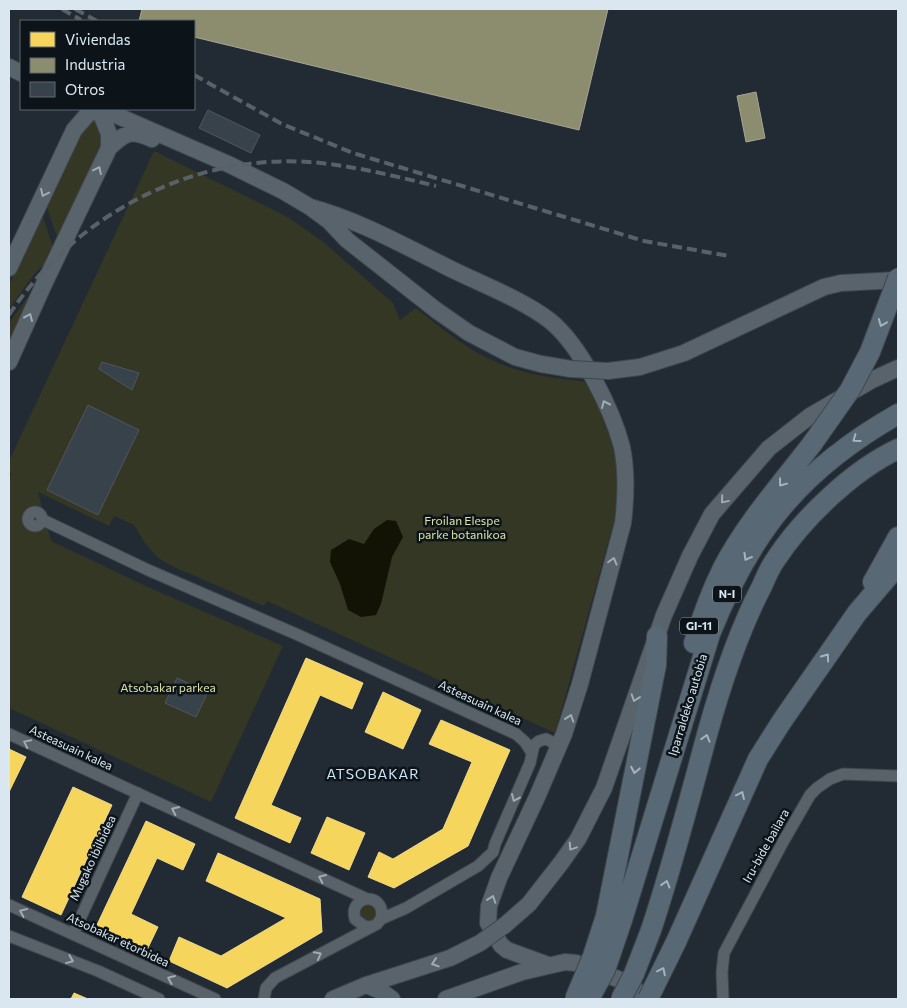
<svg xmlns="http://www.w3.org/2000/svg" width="907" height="1008" viewBox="0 0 907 1008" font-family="Commissioner,sans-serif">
<rect width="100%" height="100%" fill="#222b33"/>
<path fill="#343723" d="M96,120L103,142L58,240L46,205L82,129L92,121Z
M154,151L286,216L322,241L393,303L400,320L416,308C447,333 476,357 515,369C538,377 564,379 588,382C609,430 631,480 611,532L555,733L267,601L264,606L174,567L158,558L145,543L134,525L114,516L109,526L38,492L51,541L150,588L283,646L211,802L9,708V478L12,474L9,472V461Z
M42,214L54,250L50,259L35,273L9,309V285Z
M36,286L10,340L9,335V323Z
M360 913a8 8 0 1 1 16 0a8 8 0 1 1-16 0Z"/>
<path fill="#131305" d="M387,520L396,521L403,537L392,557L381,604L376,615L361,617L348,610L340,584L330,562L331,550L349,539L364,544L374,529Z"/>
<path fill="#f6d55c" stroke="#eeda88" d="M306,658L363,683L352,709L320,695L271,805L301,818L290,843L235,818Z
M383,692L421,710L403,749L365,732Z
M441,720L510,750L468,846L394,888L368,877L379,852L393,859L443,829L472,762L429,744Z
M9,749L26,757L9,792Z
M73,787L112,805L61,915L22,897Z
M327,817L365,833L349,870L311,853Z
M146,821L195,844L183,870L157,858L131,914L158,927L146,952L95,929Z
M218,853L320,899L322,932L227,988L169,961L179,937L221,956L286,918L206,881Z
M74,993L88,999H71Z"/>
<path fill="#8c8c6e" stroke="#a4a795" d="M142,9H608L579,130L194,37V21H139Z
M756,92L765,138L746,142L737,96Z"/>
<path fill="#38424b" stroke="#4f565d" d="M208,110L260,135L251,153L199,128Z
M102,362L139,373L132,390L99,369Z
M88,405L139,430L98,515L47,490Z
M177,678L208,692L196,717L165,703Z"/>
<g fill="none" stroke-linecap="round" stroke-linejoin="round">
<defs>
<path id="street" d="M28 519a7 7 0 1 1 14 0a7 7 0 1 1-14 0Z
M43,520L148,570L296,634L516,734L525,742L532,753
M9,734L367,899
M9,905L215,999
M371,927L364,926L355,919C348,894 387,891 381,919
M73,934L138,793
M9,936L98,971L159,999
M264,999L266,988L275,978L377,924L381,919L406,908L478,866L493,852L495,844L530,763L534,745L539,741L546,739L552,742L558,749
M723,999L722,972L724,953L783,842L810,795L817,788L830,779L843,774L898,776"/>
<path id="secondary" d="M9,67L21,73
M99,109L109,134V148
M102,109L228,164L283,191L310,207L329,221L347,240L436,310L469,333L515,357L541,364
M310,207C358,220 401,244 445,266C478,283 520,298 549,320C580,344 612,409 622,447C627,472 626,498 623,523L580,684L564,734L537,797L499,878L489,906L488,923L501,945L507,950L548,965
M9,268L74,130L87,115L97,109
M9,362L44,284L109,148C125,133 130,129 152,139
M640,367L684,353L824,287L841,283L898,280
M505,925L529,904L561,863L578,839L604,788L664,615L690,556L712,514L769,448L810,416L872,380L898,368
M366,985L381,991L392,999
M333,999L366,985L450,958L480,943
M446,999L522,972L565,962L576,963L623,981L649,999"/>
<path id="highway" d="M873,582L898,537
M694,643C702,617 711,592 723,568C745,525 782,483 812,444
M606,916L656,665L657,636
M622,920L710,634C751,531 801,469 898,414
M651,930C673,864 690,797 708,731C722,681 738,632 762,586C766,577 770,567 776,559C803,518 853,470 898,449
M676,942L758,759L782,721L857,613L898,565"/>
</defs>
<use href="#street" stroke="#3e464d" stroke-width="13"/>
<use href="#secondary" stroke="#3e464d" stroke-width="18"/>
<use href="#highway" stroke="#3e464d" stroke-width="22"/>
<use href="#street" stroke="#596169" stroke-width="11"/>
<use href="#secondary" stroke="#59636b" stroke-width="16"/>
<use href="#highway" stroke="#586874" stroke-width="20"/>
<path stroke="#596168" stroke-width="4" stroke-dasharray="10 5" stroke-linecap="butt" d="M62,9L81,20
M75,9L97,21
M194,75L282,124L353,153L644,241L729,256
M9,315C74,216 190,154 309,162C351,165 394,176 436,186"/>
<defs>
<path id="secondary-bridge" d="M541,364L571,369L608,371L640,367
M480,943L505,925"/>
<path id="highway-bridge" d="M812,444L850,390L870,352L898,278
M575,999L593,956L606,916
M589,999L605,970L622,920
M621,999L634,974L651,930
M648,999L676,942"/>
</defs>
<use href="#secondary-bridge" stroke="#3e464d" stroke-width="18" stroke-linecap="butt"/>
<use href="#highway-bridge" stroke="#3e464d" stroke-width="22" stroke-linecap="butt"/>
<use href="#secondary-bridge" stroke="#59636b" stroke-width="16"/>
<use href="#highway-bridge" stroke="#586874" stroke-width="20"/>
</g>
<defs><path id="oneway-chevron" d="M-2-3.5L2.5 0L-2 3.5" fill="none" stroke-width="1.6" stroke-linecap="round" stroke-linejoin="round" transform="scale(1.25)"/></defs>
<g stroke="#a0acb4">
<use href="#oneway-chevron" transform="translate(98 170) rotate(-65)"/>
<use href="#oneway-chevron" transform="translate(44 193) rotate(115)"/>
<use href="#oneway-chevron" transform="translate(29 317) rotate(-66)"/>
<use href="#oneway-chevron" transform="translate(605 404) rotate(-114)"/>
<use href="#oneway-chevron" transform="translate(724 500) rotate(130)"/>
<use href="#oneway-chevron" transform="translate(613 561) rotate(-75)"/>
<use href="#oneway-chevron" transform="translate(635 698) rotate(109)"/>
<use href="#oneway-chevron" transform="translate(570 718) rotate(-71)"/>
<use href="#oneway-chevron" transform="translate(572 847) rotate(124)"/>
<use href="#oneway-chevron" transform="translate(492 899) rotate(-71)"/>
<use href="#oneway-chevron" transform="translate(435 963) rotate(162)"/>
</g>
<g stroke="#a7b4be">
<use href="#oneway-chevron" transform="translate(882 323) rotate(112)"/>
<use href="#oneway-chevron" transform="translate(856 439) rotate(144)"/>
<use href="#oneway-chevron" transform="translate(782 483) rotate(127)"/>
<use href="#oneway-chevron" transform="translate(747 557) rotate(119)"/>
<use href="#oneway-chevron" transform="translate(826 657) rotate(-55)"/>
<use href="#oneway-chevron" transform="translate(706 738) rotate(-74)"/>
<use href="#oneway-chevron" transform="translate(635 770) rotate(101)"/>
<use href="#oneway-chevron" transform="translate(741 795) rotate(-65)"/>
<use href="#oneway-chevron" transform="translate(666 884) rotate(-73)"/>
<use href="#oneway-chevron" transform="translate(662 971) rotate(-64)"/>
</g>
<g stroke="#a0abb3">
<use href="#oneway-chevron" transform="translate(27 743) rotate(-154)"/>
<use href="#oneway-chevron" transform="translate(515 798) rotate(114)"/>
<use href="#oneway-chevron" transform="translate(175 810) rotate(-155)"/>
<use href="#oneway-chevron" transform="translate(322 878) rotate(-155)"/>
<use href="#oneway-chevron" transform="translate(23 912) rotate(-156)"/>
<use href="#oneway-chevron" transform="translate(318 955) rotate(-28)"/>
<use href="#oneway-chevron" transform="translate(70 960) rotate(22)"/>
<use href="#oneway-chevron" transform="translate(171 979) rotate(-157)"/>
</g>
<g text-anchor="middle" stroke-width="5" stroke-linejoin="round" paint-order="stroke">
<g fill="#0c141a" stroke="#9da8b0" stroke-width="1">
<rect x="713" y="585.5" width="28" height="17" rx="4"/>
<rect x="680" y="617.5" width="38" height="17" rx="4"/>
</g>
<g font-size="11" font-weight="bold" fill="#dbe7f0">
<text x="727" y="598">N-I</text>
<text x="699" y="630">GI-11</text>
</g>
<g font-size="12" fill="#dfe3a0" stroke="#0c141a">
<text x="462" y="525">Froilan Elespe<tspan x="462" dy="14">parke botanikoa</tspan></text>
<text x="168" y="692">Atsobakar parkea</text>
</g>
<g font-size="12" fill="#dbe7f0" stroke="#0c141a">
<text transform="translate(480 703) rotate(25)" y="4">Asteasuain kalea</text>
<text transform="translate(688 705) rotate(-73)" y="4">Iparraldeko autobia</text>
<text transform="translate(71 748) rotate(25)" y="4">Asteasuain kalea</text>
<text transform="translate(766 846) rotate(-61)" y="4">Iru-bide bailara</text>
<text transform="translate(93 858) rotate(-65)" y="4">Mugako ibilbidea</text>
<text transform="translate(118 940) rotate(25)" y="4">Atsobakar etorbidea</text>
</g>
<g font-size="14" letter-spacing="1" fill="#cee5f9" stroke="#0c141a">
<text x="373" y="779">ATSOBAKAR</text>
</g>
</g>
<rect width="907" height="1008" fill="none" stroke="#dbe7f0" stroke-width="20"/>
<rect x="20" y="20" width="175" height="90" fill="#0c141a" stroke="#5f6870"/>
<rect x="30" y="32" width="25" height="15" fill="#f6d55c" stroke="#5f6870"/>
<text x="65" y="45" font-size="15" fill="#dbe7f0">Viviendas</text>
<rect x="30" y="58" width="25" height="15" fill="#8c8c6e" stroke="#5f6870"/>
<text x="65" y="70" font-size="15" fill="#dbe7f0">Industria</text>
<rect x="30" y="82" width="25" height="15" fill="#38424b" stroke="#5f6870"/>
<text x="65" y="95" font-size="15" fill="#dbe7f0">Otros</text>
</svg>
